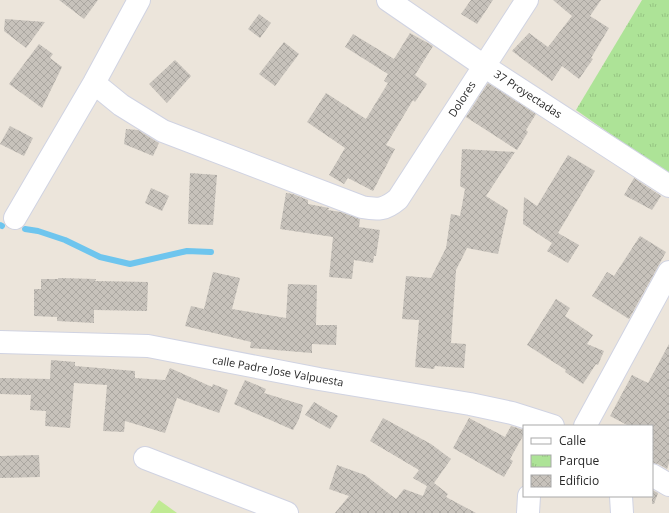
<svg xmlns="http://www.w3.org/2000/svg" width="669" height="513" viewBox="0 0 669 513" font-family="'Open Sans',sans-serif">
<defs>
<pattern id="park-tufts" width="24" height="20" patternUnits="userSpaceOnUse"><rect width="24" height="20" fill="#ade397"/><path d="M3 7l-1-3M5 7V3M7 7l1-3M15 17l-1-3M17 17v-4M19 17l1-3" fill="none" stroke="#95c382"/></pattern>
<pattern id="building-cross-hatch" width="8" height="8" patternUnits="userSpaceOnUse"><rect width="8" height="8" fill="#c7c2bb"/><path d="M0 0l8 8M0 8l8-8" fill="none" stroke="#aba7a1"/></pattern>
</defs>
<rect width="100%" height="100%" fill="#ece5db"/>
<path fill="url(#park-tufts)" d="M642,0H669V175L576,110Z"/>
<path fill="#c0ea93" d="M159,500L177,513H150Z"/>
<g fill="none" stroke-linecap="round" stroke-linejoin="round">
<path stroke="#6ec5ee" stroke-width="6" d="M0,225L2,226
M25,229L38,231L65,240L100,257L130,264L187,251L211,252"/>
</g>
<path fill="url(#building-cross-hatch)" d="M59,0H98L84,19Z
M471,0H493L477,24L461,14Z
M553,0H601L590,16L609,28L591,58L593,59L579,79L562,66L552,81L512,51L529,33L548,47L572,16Z
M259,14L271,23L260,38L248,29Z
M5,19L45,22L26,48L4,31Z
M410,33L433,46L415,75L427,84L415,102L413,100L386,145L395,149L373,191L348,178L344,184L329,175L345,148L307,122L326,93L366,119L388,83L384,81L388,74L345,47L353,34L394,59Z
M284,42L299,54L275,86L259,74Z
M39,44L53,54L50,58L62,67L42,108L9,84Z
M175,60L191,76L167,103L149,84Z
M488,83L536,114L526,130L528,132L517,150L466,117Z
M10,126L33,138L24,156L0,144Z
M126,129L138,130L159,143L153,156L124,144Z
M462,149L515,152L486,196L508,210L498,254L467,248L456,270L451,343L466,344L464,368L435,366L434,369L415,367L419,320L402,319L406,276L431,278L446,248L451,214L460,216L465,189L460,186Z
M568,155L595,171L558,233L579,245L568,263L547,251L552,243L523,224L524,197L537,206Z
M190,173L217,175L213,225L188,224Z
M634,178L661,196L652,210L624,195Z
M151,188L169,196L162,211L145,203Z
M286,193L293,194L308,200V204L329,208L328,210L341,212L360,219L359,227L380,230L376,256H374L373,263L354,260L352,279L329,277L333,237L280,229Z
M640,236L666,252L629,319L592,296L607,272L614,276Z
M213,272L240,278L232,309L286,318L288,284L317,285L316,325H337L336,345L312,344V353L250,348L251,342L185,326L191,306L204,309Z
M58,278L96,279L95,281L148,282L147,311L94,310V323L57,321V317L34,316V289H41V279H58Z
M556,299L570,308L565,316L593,335L587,344L604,351L598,365L596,364L583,384L565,372L566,370L527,345Z
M669,344V463L667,469L658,464L652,463V426H629L610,416L632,375L648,383Z
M51,360L75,362V366L135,371V378L165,380L170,368L212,387L213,384L228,390L219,413L177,398L165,433L125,421L124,432L103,431L107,385L74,383L70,428L45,426L46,411L30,410L31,395L0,394V378L50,379Z
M245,380L266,389L264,393L303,405L299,419L293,430L234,404Z
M314,402L338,416L330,429L305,415Z
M383,418L431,444L451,459L434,483L448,494L446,497L476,513H335L349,496L329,489L337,465L365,475L396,499L404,489L423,496L427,486L413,478L419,470L370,441Z
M469,418L505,437L511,426L524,430V434L510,459L513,461L504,477L453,448Z
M39,455L40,477L0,478V456Z
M652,490L658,493L654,504H652Z"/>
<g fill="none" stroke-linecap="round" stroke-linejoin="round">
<defs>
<path id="minor" d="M388,0L484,66L669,186
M94,83L121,105L163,131L362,207C378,210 385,210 398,199L527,0
M15,218L94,83L139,0
M0,342L148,346L319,379L470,404L512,413L553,426
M585,426L669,272
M145,458L287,513
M652,475L669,485
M621,496L622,513
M528,513L529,496"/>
</defs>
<use href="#minor" stroke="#d0d3e2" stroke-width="24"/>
<use href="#minor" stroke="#fff" stroke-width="22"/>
</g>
<g text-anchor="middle" stroke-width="3" stroke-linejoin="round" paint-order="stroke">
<g font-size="11" fill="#292929" stroke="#fff">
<text transform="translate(528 94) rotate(33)" y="4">37 Proyectadas</text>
<text transform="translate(462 99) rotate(-57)" y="4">Dolores</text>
<text transform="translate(278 371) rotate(10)" y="4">calle Padre Jose Valpuesta</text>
</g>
</g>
<rect x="523" y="425" width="130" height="72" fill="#ffffff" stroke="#a9a9a9"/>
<rect x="531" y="438" width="20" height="6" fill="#ffffff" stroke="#a9a9a9"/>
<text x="559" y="445" font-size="12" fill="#292929">Calle</text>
<rect x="531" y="455" width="20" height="12" fill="url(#park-tufts)" stroke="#a9a9a9"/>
<text x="559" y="465" font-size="12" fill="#292929">Parque</text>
<rect x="531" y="475" width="20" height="12" fill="url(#building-cross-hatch)" stroke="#a9a9a9"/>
<text x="559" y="485" font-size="12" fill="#292929">Edificio</text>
</svg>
